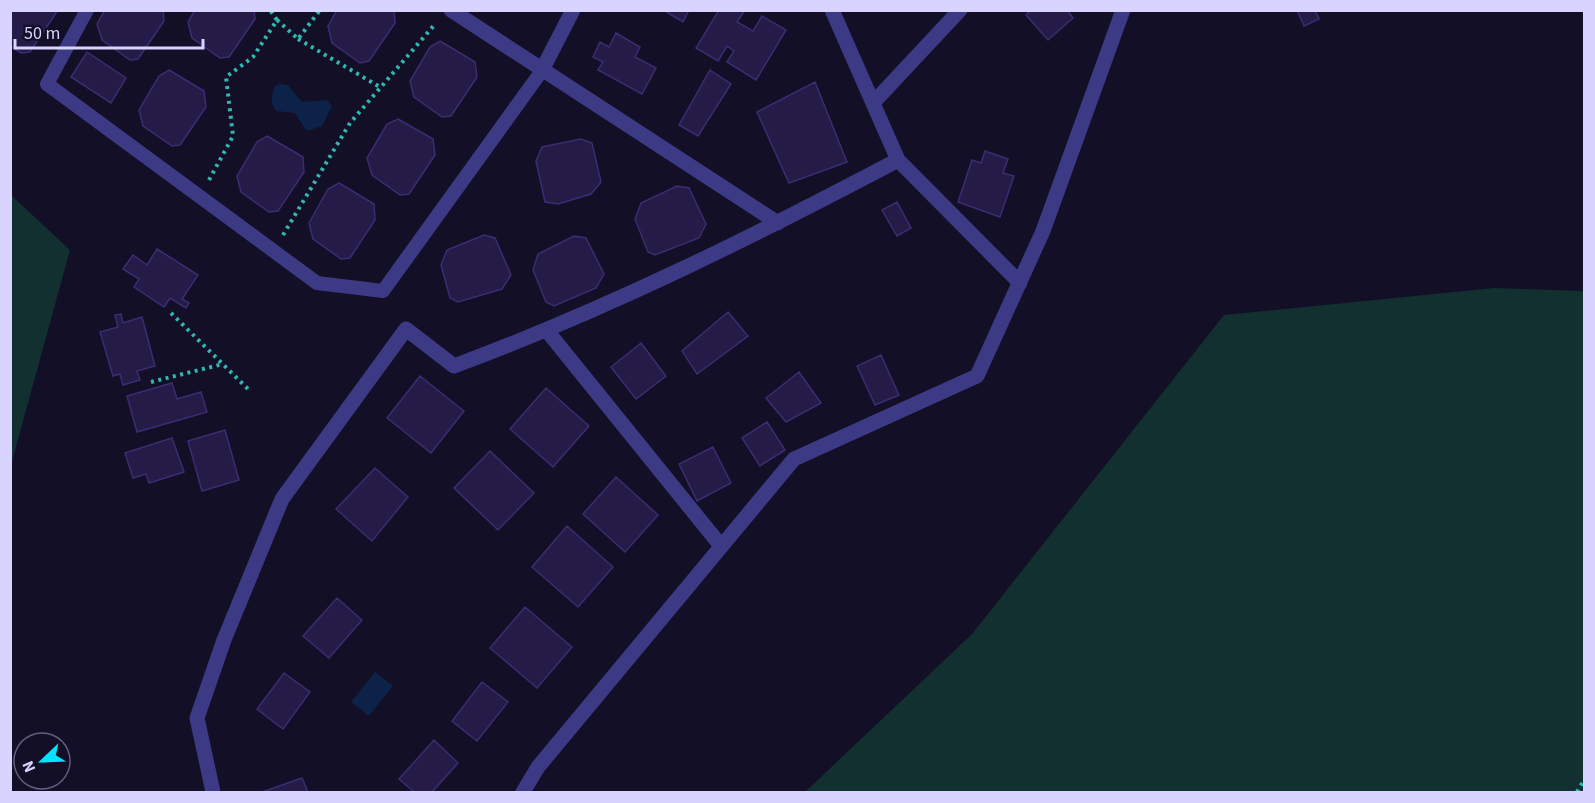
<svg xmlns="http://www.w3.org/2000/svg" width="1595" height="803" viewBox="0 0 1595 803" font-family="'Source Sans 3',sans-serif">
<rect width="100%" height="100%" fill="#130f26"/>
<path fill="#12302f" d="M11,195L70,250L11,465Z
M1494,288L1584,291V792H805L972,634L1224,315Z"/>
<path fill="#0c2248" d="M280,84L288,85L302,102L327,100L332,106L322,126L307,131L295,113L276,111C270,102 271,96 275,86Z
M375,672L393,686L369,716L351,702Z"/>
<path fill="#241b47" stroke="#3b2d73" stroke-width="1.5" d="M10,10H56V13L30,52L21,53L10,46Z
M105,10H163L164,21L138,59L130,60L102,40L97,24Z
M195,10H254L255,19L229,57L220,58L192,38L188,22Z
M337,10H394L395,23L369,61L360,63L332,43L328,26Z
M663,10H689L683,22Z
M719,10H745L737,22L753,31L762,16L786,30L756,80L727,62L734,51L727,46L718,61L696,48Z
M1031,10H1067L1073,18L1048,40L1026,15Z
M1297,10H1315L1319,19L1304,26Z
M616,33L640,47L635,57L656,68L642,94L598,70L603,62L593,57L600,42L609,47Z
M440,41L475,62L477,77L451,116L442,117L414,97L410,81L430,47Z
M87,52L126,78L111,103L71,77Z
M169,70L204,91L206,107L180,145L172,146L143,126L139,110L159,76Z
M710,70L731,84L698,136L679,125Z
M815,82L847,162L789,183L757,112Z
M398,119L433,139L435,155L409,194L400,195L372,175L367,158L387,124Z
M267,136L303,157L304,172L278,211L269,212L241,192L237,176L257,142Z
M581,139L592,143L601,182L591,194L558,204L545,202L536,161L542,147Z
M985,151L1008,159L1003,173L1014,176L1000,217L958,202L972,160L981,163Z
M339,183L374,204L375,220L350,258L341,259L313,239L309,223L328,189Z
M677,186L689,188L706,224L699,238L655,255L648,252L635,219L641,203Z
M897,202L911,228L897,236L882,210Z
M484,235L495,238L511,275L502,289L458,302L450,298L441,265L447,250Z
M574,236L586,238L604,274L596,288L554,306L546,302L533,270L538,254Z
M157,249L198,275L182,299L189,303L186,308L170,298L164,307L134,287L139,279L123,269L133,255L147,265Z
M728,312L748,336L697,374L682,351Z
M121,314L123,323L142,317L155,366L137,371L140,380L123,385L120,374L113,376L100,332L118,327L115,315Z
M641,343L666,376L636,399L611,367Z
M881,355L899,395L875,405L857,366Z
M799,372L821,403L786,422L766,398Z
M420,376L464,411L431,453L387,418Z
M172,383L177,399L201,392L207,412L137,432L127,396Z
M546,388L589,426L553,467L510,429Z
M767,422L785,450L760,466L742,438Z
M225,430L239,480L202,491L188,441Z
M172,438L184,472L149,483L146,474L133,478L125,453Z
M713,447L731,483L697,501L679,464Z
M490,451L534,493L498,530L454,488Z
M375,468L408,497L372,541L336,509Z
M616,477L658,515L625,552L583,514Z
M567,526L613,567L578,607L532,567Z
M337,598L362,620L329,658L303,636Z
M525,607L572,647L537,688L490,648Z
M284,673L310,692L283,729L257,709Z
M482,682L508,702L477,741L452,721Z
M434,740L458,763L432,792H414L399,779Z
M302,778L308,792H262Z"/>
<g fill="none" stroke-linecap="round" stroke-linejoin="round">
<path stroke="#2fb8b0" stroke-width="4" stroke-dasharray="3 4.5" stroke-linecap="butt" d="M277,20L298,39L320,10
M298,39L380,87
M209,180L233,136L226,77L253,57L277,20L270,10
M283,235L350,123L436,23
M171,313L251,392
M151,382L223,364
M1577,792L1584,780"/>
<path stroke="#3d3a85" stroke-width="14" d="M87,10L47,84L317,283L383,291L541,72"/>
<path stroke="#3d3a85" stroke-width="15" d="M451,10L778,223
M832,10L898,160L1020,283
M541,72L573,10
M873,103L960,10
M548,332L721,546
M213,792L197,718L224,640L282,499L406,329L454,366C608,309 754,236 898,160
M523,792L538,767L794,459L977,376L1043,231L1123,10"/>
</g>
<rect width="1595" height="803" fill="none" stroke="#d9d4ff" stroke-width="24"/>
<g transform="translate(42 761) rotate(247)"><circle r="28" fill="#130f26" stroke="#625e7d" stroke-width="1.5"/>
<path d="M0-4.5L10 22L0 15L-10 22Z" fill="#00e5ff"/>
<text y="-9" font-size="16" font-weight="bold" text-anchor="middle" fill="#d9d4ff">N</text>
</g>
<path d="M15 39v9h188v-9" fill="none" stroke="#d9d4ff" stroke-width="3"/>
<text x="24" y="39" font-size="18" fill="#d9d4ff" stroke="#130f26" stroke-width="4.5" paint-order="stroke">50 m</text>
</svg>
